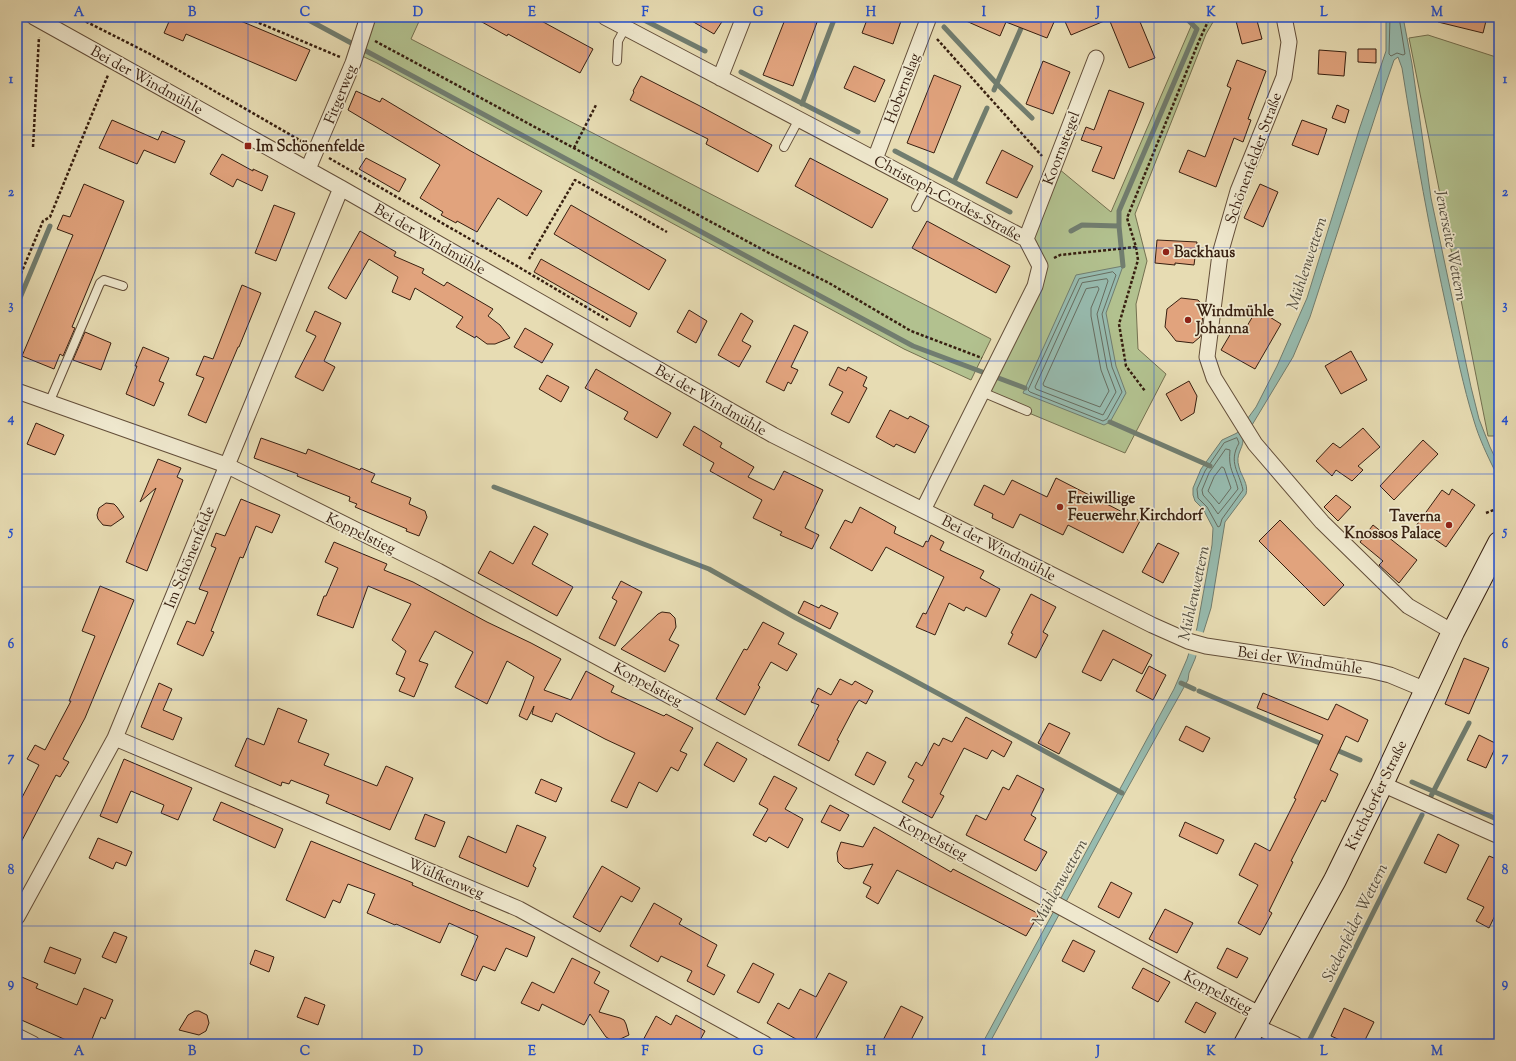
<svg xmlns="http://www.w3.org/2000/svg" width="1516" height="1061" viewBox="0 0 1516 1061" font-family="'Sorts Mill Goudy',serif">
<rect width="100%" height="100%" fill="#e7dcb3"/>
<filter id="stains"><feTurbulence type="fractalNoise" baseFrequency=".005" numOctaves="4"/><feColorMatrix values="0 0 0 0 .2 0 0 0 0 .09 0 0 0 0 .02 0 0 0 .5 -.17"/></filter>
<radialGradient id="worn" r=".72"><stop offset=".6" stop-color="#630" stop-opacity="0"/><stop offset="1" stop-color="#630" stop-opacity=".3"/></radialGradient>
<path fill="#b2c18f" stroke="#747050" d="M376,17H421L411,39L991,339L971,380L904,349L377,63L362,56Z
M1195,17H1216L1206,34L1135,214L1147,261L1136,304L1138,349L1166,374L1125,453L988,396L1041,286L1033,239L1059,169L1111,212Z
M1428,35L1499,58V436H1488L1409,38Z"/>
<path fill="#97bbaf" stroke="#717d6f" d="M1386,17H1403L1412,64L1431,198L1471,387L1479,419L1490,447L1499,466V470L1495,471C1487,455 1479,438 1474,421C1463,386 1456,350 1448,315C1430,233 1415,150 1402,68L1398,57L1394,60L1386,83L1310,317L1293,357L1243,440C1243,449 1235,454 1239,467C1241,476 1249,484 1246,494L1225,522L1211,608L1195,659L1189,673L1188,680L1126,791L989,1044H982L1174,689L1187,659L1197,628L1212,545L1213,528L1203,509L1195,501L1193,495V488L1201,469L1222,440L1237,433L1256,407L1277,366L1307,298L1360,127L1386,51Z
M1123,266L1106,313L1116,366L1126,393L1110,422L1104,425L1023,393L1076,275Z"/>
<path fill="#e7dcb3" d="M1194,630L1205,633L1198,656L1187,653Z"/>
<g fill="none" stroke-linecap="round" stroke-linejoin="round">
<path stroke="#676d60" stroke-width="1" d="M1390,17L1389,54L1391,56L1397,53L1403,55L1405,54L1399,17
M1113,272L1116,275L1102,314L1112,367L1122,392L1107,419L1103,421L1030,392L1028,390L1079,279Z
M1107,279L1108,281L1097,314L1107,368L1116,392L1103,415L1036,389L1035,387L1082,283Z
M1098,287L1099,289L1091,308V316L1101,370L1109,391L1100,407L1044,386L1043,384L1086,289Z
M1237,438L1239,443C1228,463 1239,471 1243,490L1222,519L1220,526L1218,527L1207,507L1198,498L1197,489L1205,471L1224,443Z
M1226,449L1230,450C1228,470 1234,472 1238,489L1218,514L1211,504L1203,495L1202,490L1209,473Z
M1222,467L1224,468L1231,488L1219,504L1208,491L1214,477Z"/>
<path stroke="#717d6f" stroke-width="5" d="M303,17L913,346L1025,388
M638,17L646,21L648,17
M646,21L705,51
M944,27L997,84L1032,118
M741,72L858,132
M994,90L1026,17
M802,104L835,17
M895,151L954,182L987,108
M954,182L1010,212
M1119,226V211L1197,29L1187,19L1183,17
M1071,231L1082,225L1119,226L1123,266
M17,305L50,226
M1110,422L1210,466
M494,487L709,569L796,618L902,674L1122,793
M1181,683L1194,689
M1199,691L1324,745
M1334,749L1360,760
M1412,782L1499,820
M1430,798L1469,723
M1309,1041L1422,815"/>
</g>
<path fill="#e1a37d" stroke="#371f10" d="M171,17H231L310,50L296,81L186,34L183,41L164,33Z
M473,17H534L593,49L580,73L508,34L507,36Z
M685,17H725L714,34Z
M786,17H819L793,86L763,75Z
M868,17H891L901,21L893,44L862,33Z
M957,17H1041L1054,22L1047,38L1006,22L1000,36Z
M1063,17H1138L1155,58L1129,68L1109,19L1071,35Z
M1235,17H1256L1262,39L1242,44Z
M1438,17H1487L1483,33L1438,22Z
M1358,49H1376V63L1358,62Z
M1319,50L1346,52L1344,76L1318,74Z
M1237,60L1266,71L1248,119L1251,120L1243,142L1234,138L1216,187L1179,172L1188,150L1205,157L1231,88L1227,86Z
M1043,61L1070,72L1053,114L1026,104Z
M854,66L885,80L875,102L844,88Z
M934,75L961,86L934,153L907,143Z
M641,76L698,105L772,145L758,172L706,144L708,139L630,100L634,92L633,91Z
M1109,90L1144,103L1114,179L1092,171L1102,147L1081,140L1086,127L1094,130Z
M356,91L380,102L382,98L469,150L542,191L527,216L498,198L477,232L457,221L456,223L441,215L443,212L420,198L440,165L348,110Z
M1337,105L1349,110L1345,123L1332,118Z
M112,120L158,140L162,131L185,141L175,163L144,150L137,164L99,148Z
M1302,120L1327,129L1318,155L1292,145Z
M1002,150L1033,166L1017,198L986,183Z
M222,154L253,171V169L268,176L262,191L237,179L233,187L210,174Z
M366,158L406,179L399,192L359,169Z
M810,158L888,199L872,228L795,186Z
M84,184L124,201L72,327L75,328L63,356L60,354L54,369L22,356L73,235L57,229L63,215L70,217Z
M1260,184L1278,192L1263,227L1244,218Z
M274,205L295,213L276,261L255,253Z
M571,205L666,260L649,290L554,234Z
M927,221L1010,266L996,293L912,248Z
M360,231L396,252L394,256L424,269L422,273L444,286L447,282L493,309L488,316L500,325L510,338L495,344H487L476,336L475,338L456,327L463,317L415,288L410,300L392,292L398,277L369,259L346,299L328,288Z
M1157,240L1197,242L1194,265L1175,263V265L1155,263Z
M541,259L637,313L630,327L534,272Z
M242,285L261,293L239,347H238L206,423L188,415L204,378L196,375L204,356L213,359Z
M1181,298L1198,300L1204,307L1200,337L1193,343L1176,341L1165,327L1167,309Z
M1257,309L1281,324L1255,369L1221,350L1234,328L1243,333Z
M689,310L707,321L696,343L677,332Z
M315,311L341,323L324,361L335,367L323,391L295,377L316,336L306,331Z
M741,313L753,321L742,341L751,346L739,367L718,355Z
M794,325L808,332L791,367L798,370L791,384L788,382L784,391L766,382Z
M525,328L553,344L542,363L514,347Z
M85,332L111,343L101,370L73,360Z
M143,347L169,358L159,381L164,383L154,406L126,394L137,366H135Z
M1351,351L1367,380L1341,394L1325,366Z
M838,367L846,371L848,367L867,377L863,386L867,388L849,423L831,414L843,392L829,385Z
M596,369L671,413L657,438L624,419L628,412L585,388Z
M547,375L569,387L561,402L539,389Z
M1189,381L1197,396L1194,413L1181,421L1166,394Z
M890,410L908,419L910,416L929,426L915,453L896,444L894,447L876,437Z
M36,423L64,435L55,455L27,444Z
M694,426L722,443L720,447L754,467L748,477L774,490L784,471L823,490L805,528L819,535L812,549L780,535L782,532L753,518L762,500L710,471L714,463L683,445Z
M1363,428L1380,447L1358,466L1363,470L1352,481L1336,470L1332,476L1316,461L1333,443L1340,448Z
M261,438L306,454L308,449L360,470L361,468L375,474L371,482L411,498L409,504L425,511L427,517L419,536L406,531L407,529L355,507L357,504L349,501L350,497L297,476L298,474L254,458Z
M1423,440L1438,454L1394,500L1380,486Z
M158,459L181,468L177,477L183,480L147,571L126,562L156,488L140,502Z
M1056,478L1140,521L1123,553L1068,525L1063,535L1020,514L1013,528L992,518L993,514L974,505L984,485L1004,495L1012,480L1047,497Z
M1452,489L1475,505L1446,547L1416,526L1442,490L1449,495Z
M1336,495L1351,507L1338,521L1324,507Z
M241,499L280,515L272,533L256,526L243,558L240,557L211,631L214,632L203,656L177,644L187,621L195,624L208,592L199,589L216,548L211,546L216,533L225,536Z
M106,503L114,504L117,507L124,517L111,526L103,525L98,519L97,515L99,508Z
M860,507L896,527L894,533L923,547L926,541L928,542L931,535L944,542L940,550L984,571L980,578L1000,589L986,617L966,607L964,611L949,603L935,635L916,627L923,613L926,614L944,577L886,547L872,571L830,548L845,520L852,523Z
M1280,520L1344,585L1324,606L1259,541Z
M1373,525L1417,560L1399,583L1379,565L1383,561L1360,542Z
M534,526L548,534L532,564L573,587L557,616L478,573L490,551L513,564Z
M334,542L387,564L384,570L413,582L487,622L531,643L561,659L544,690L571,700L586,671L614,686L611,692L664,716L666,714L693,728L680,751L687,754L678,771L671,767L657,792L639,782L627,808L611,801L635,753L605,739L556,713L552,722L532,714L534,706L527,720L519,716L534,677L507,661L487,704L455,687L473,652L435,631L419,661L428,664L414,697L399,691L405,678L396,674L406,651L392,640L411,604L368,586L353,628L317,615L324,596H326L338,568L325,562Z
M1158,543L1179,553L1163,583L1142,572Z
M621,581L642,592L615,646L599,638L617,601L612,598Z
M100,586L134,600L85,718L63,759L69,762L60,777L56,775L17,850V807L39,765L27,759L35,745L45,750L71,701H69L95,636L82,631Z
M1031,594L1056,607L1043,632L1048,635L1036,658L1008,644L1013,634L1011,633Z
M804,601L819,608L821,605L838,613L830,629L798,613Z
M662,612L670,613L675,618L676,627L669,640L679,645L665,672L621,649L658,614Z
M763,622L784,633L778,644L797,654L787,671L771,662L758,685L760,687L745,715L716,699L744,649L747,650Z
M1103,630L1152,655L1142,674L1113,659L1101,681L1082,672Z
M1464,658L1489,668L1469,714L1445,704Z
M1149,666L1166,675L1153,700L1136,691Z
M840,679L852,685L855,681L873,691L866,704L859,700L855,706L837,740L839,741L829,761L798,745L819,705L811,702L818,688L831,695Z
M159,683L172,689L163,710L182,718L173,740L141,727Z
M1263,693L1328,720L1336,704L1368,720L1358,742L1346,736L1330,770L1338,774L1325,802L1322,800L1291,861L1293,862L1269,911L1272,913L1260,935L1238,923L1258,885L1239,875L1255,843L1270,851L1296,799L1294,798L1323,735L1257,708Z
M278,708L307,720L298,742L329,754L324,765L377,786L386,766L413,778L390,830L326,803L329,795L291,780L289,784L282,782L281,786L235,766L247,738L264,745Z
M966,717L1012,742L1004,757L992,750L987,759L964,748L940,794L944,796L932,818L902,802L914,780L908,777L916,762L922,766L934,743L939,746L943,738L952,742Z
M1049,723L1070,733L1059,754L1038,743Z
M1186,726L1210,738L1203,752L1179,740Z
M1479,735L1497,744L1486,768L1467,760Z
M717,742L747,759L734,782L704,765Z
M867,752L886,762L874,785L855,775Z
M124,759L192,788L178,820L161,813L164,805L131,791L117,823L100,816Z
M1017,775L1044,789L1031,815L1036,818L1024,840L1047,852L1036,871L966,835L976,815L986,820L1003,787L1009,790Z
M774,776L797,788L785,809L803,819L788,848L769,837L766,842L753,835L768,809L759,804Z
M541,779L562,788L556,802L535,793Z
M221,802L283,829L275,848L213,820Z
M830,805L849,815L840,831L821,822Z
M425,814L445,822L435,847L415,839Z
M1185,822L1224,840L1217,854L1179,836Z
M517,825L546,837L533,866L536,868L528,887L459,857L468,836L506,853Z
M874,827L951,872L953,869L1039,914L1026,936L897,870L878,904L866,897L871,887L863,883L873,864L849,869L844,868L838,862L837,853L841,842L863,847Z
M1438,834L1459,845L1446,873L1424,863Z
M98,838L132,852L126,866L116,862L113,869L89,858Z
M311,841L413,883L412,885L472,911L473,910L535,937L527,957L506,948L495,971L483,966L476,981L461,975L478,936L449,923L440,943L396,924L395,925L367,913L375,894L348,884L340,903L333,900L325,918L286,900Z
M1489,856L1499,860V907L1489,928L1476,921L1484,907L1467,899Z
M602,866L640,888L632,902L621,896L600,932L573,917Z
M1111,882L1132,893L1119,918L1098,907Z
M654,903L682,919L679,924L717,945L707,966L725,975L714,995L687,981L692,971L661,956L658,962L630,946Z
M1165,909L1193,923L1177,953L1149,939Z
M114,932L127,937L116,963L102,957Z
M1073,940L1095,951L1084,972L1062,961Z
M50,947L81,959L75,974L44,962Z
M1227,948L1248,958L1237,978L1217,968Z
M255,950L274,957L269,972L250,964Z
M572,958L600,972L594,983L609,991L599,1012L620,1018L624,1020L626,1024L629,1035L618,1040L613,1041L606,1037L590,1014L584,1025L542,1004L539,1011L521,1003L532,982L554,993Z
M753,963L774,974L759,1003L737,992Z
M1143,968L1170,982L1158,1002L1132,988Z
M829,973L847,982L813,1044H805L767,1023L778,1003L789,1009L800,989L816,997Z
M17,975L38,984L36,988L77,1005L84,988L113,1000L105,1019L101,1017L90,1044H75L17,1018Z
M305,997L325,1005L318,1025L297,1017Z
M1196,1002L1216,1013L1205,1033L1185,1022Z
M901,1006L923,1017L909,1044H881Z
M1344,1008L1374,1022L1363,1044H1349L1331,1036Z
M195,1011H199L207,1015L209,1023L206,1031L199,1035L179,1030L188,1015Z
M676,1015L705,1031L698,1044H641L656,1016L671,1025Z"/>
<g fill="none" stroke-linecap="round" stroke-linejoin="round">
<defs>
<path id="lane" d="M617,61L618,41L625,28
M784,147L799,119
M916,207L927,186
M982,392L1027,411
M49,403L100,283L104,280L123,286"/>
<path id="street" d="M34,17L341,188L773,435L1152,625L1188,641L1206,646L1369,670L1390,675L1426,690
M605,17L1026,239L1040,266L1035,286L923,510
M1284,17L1289,42L1284,77L1238,191L1220,254L1207,357L1214,378L1255,444L1322,522L1408,606L1453,632
M720,78L744,17
M875,159L929,17
M308,169L353,63L368,17
M1026,239L1096,58
M17,391L226,465L438,571L1261,1015
M115,738L519,909L765,1044
M1382,784L1499,836
M17,917L115,738L341,188
M1255,1026L1295,1044
M17,1036L33,1044"/>
<path id="secondary" d="M1245,1044L1335,880L1382,784L1453,632L1499,543"/>
</defs>
<use href="#lane" stroke="#634e39" stroke-width="10"/>
<use href="#street" stroke="#634e39" stroke-width="17"/>
<use href="#secondary" stroke="#371f10" stroke-width="24"/>
<path stroke="#371f10" stroke-width="2.5" stroke-dasharray="3 2" stroke-linecap="butt" d="M77,17L150,54L303,142
M245,17L340,57
M937,39L1042,156
M375,41L767,252L829,283L911,331L982,358
M33,147L39,37
M574,148L596,105
M329,158L522,269L608,320
M1136,247L1138,260L1119,324L1126,366L1145,391
M1054,258L1060,255L1136,247L1127,218L1199,41L1210,17
M529,259L575,180L667,232
M17,283L43,221L50,217L108,75
M1486,513L1499,508"/>
<use href="#lane" stroke="#efe8ce" stroke-width="8"/>
<use href="#street" stroke="#efe8ce" stroke-width="15"/>
<use href="#secondary" stroke="#efe8ce" stroke-width="22"/>
</g>
<path fill="none" stroke="#1d4ed8" stroke-width="1" stroke-opacity="0.55" d="M135,17V1044M248,17V1044M362,17V1044M475,17V1044M588,17V1044M701,17V1044M815,17V1044M928,17V1044M1041,17V1044M1154,17V1044M1268,17V1044M1381,17V1044M17,135H1499M17,248H1499M17,361H1499M17,474H1499M17,587H1499M17,700H1499M17,813H1499M17,926H1499"/>
<g fill="#8f2418" stroke="#efe8ce" stroke-width="1.5">
<rect x="244" y="142" width="8" height="8" rx="2"/>
<circle cx="1166" cy="252" r="4"/>
<circle cx="1188" cy="320" r="4"/>
<circle cx="1060" cy="507" r="4"/>
<circle cx="1449" cy="525" r="4"/>
</g>
<g text-anchor="middle" stroke-width="3.5" stroke-linejoin="round" paint-order="stroke">
<g font-size="15" fill="#371f10" stroke="#efe8ce">
<text transform="translate(147 80) rotate(29)" y="5">Bei der Windmühle</text>
<text transform="translate(902 88) rotate(-69)" y="5">Hobernslag</text>
<text transform="translate(340 94) rotate(-68)" y="5">Fitgerweg</text>
<text transform="translate(1061 148) rotate(-69)" y="5">Koornstegel</text>
<text transform="translate(1253 158) rotate(-70)" y="5">Schönenfelder Straße</text>
<text transform="translate(948 198) rotate(28)" y="5">Christoph-Cordes-Straße</text>
<text transform="translate(430 239) rotate(30)" y="5">Bei der Windmühle</text>
<text transform="translate(711 400) rotate(30)" y="5">Bei der Windmühle</text>
<text transform="translate(361 533) rotate(26)" y="5">Koppelstieg</text>
<text transform="translate(999 548) rotate(27)" y="5">Bei der Windmühle</text>
<text transform="translate(189 557) rotate(-68)" y="5">Im Schönenfelde</text>
<text transform="translate(1300 660) rotate(8)" y="5">Bei der Windmühle</text>
<text transform="translate(648 684) rotate(28)" y="5">Koppelstieg</text>
<text transform="translate(1376 795) rotate(-64)" y="5">Kirchdorfer Straße</text>
<text transform="translate(933 838) rotate(28)" y="5">Koppelstieg</text>
<text transform="translate(446 878) rotate(23)" y="5">Wülfkenweg</text>
<text transform="translate(1218 992) rotate(28)" y="5">Koppelstieg</text>
</g>
<g font-size="15" font-weight="bold" fill="#371f10" stroke="#efe8ce" text-anchor="start">
<text x="256" y="151">Im Schönenfelde</text>
<text x="1174" y="257">Backhaus</text>
<text x="1196" y="316">Windmühle<tspan x="1196" dy="17">Johanna</tspan></text>
<text x="1068" y="503">Freiwillige<tspan x="1068" dy="17">Feuerwehr Kirchdorf</tspan></text>
<text x="1441" y="521" text-anchor="end">Taverna<tspan x="1441" dy="17">Knossos Palace</tspan></text>
</g>
<g font-size="16" font-style="italic" fill="#544e40" stroke="#efe8ce">
<text transform="translate(1452 245) rotate(79)" y="6">Jenerseite Wettern</text>
<text transform="translate(1306 263) rotate(-72)" y="6">Mühlenwettern</text>
<text transform="translate(1193 593) rotate(-78)" y="6">Mühlenwettern</text>
<text transform="translate(1059 882) rotate(-61)" y="6">Mühlenwettern</text>
<text transform="translate(1354 922) rotate(-64)" y="6">Siedenfelder Wettern</text>
</g>
</g>
<rect width="1516" height="1061" fill="none" stroke="#e7dcb3" stroke-width="44"/>
<rect x="22" y="22" width="1472" height="1017" fill="none" stroke="#1d4ed8" stroke-width="1.5"/>
<g font-size="13" text-anchor="middle" font-weight="bold" fill="#1d4ed8">
<text x="79" y="16">A</text>
<text x="192" y="16">B</text>
<text x="305" y="16">C</text>
<text x="418" y="16">D</text>
<text x="532" y="16">E</text>
<text x="645" y="16">F</text>
<text x="758" y="16">G</text>
<text x="871" y="16">H</text>
<text x="984" y="16">I</text>
<text x="1098" y="16">J</text>
<text x="1211" y="16">K</text>
<text x="1324" y="16">L</text>
<text x="1437" y="16">M</text>
<text x="11" y="83">1</text>
<text x="1505" y="83">1</text>
<text x="11" y="196">2</text>
<text x="1505" y="196">2</text>
<text x="11" y="309">3</text>
<text x="1505" y="309">3</text>
<text x="11" y="422">4</text>
<text x="1505" y="422">4</text>
<text x="11" y="535">5</text>
<text x="1505" y="535">5</text>
<text x="11" y="648">6</text>
<text x="1505" y="648">6</text>
<text x="11" y="761">7</text>
<text x="1505" y="761">7</text>
<text x="11" y="874">8</text>
<text x="1505" y="874">8</text>
<text x="11" y="987">9</text>
<text x="1505" y="987">9</text>
<text x="79" y="1055">A</text>
<text x="192" y="1055">B</text>
<text x="305" y="1055">C</text>
<text x="418" y="1055">D</text>
<text x="532" y="1055">E</text>
<text x="645" y="1055">F</text>
<text x="758" y="1055">G</text>
<text x="871" y="1055">H</text>
<text x="984" y="1055">I</text>
<text x="1098" y="1055">J</text>
<text x="1211" y="1055">K</text>
<text x="1324" y="1055">L</text>
<text x="1437" y="1055">M</text>
</g>
<rect width="100%" height="100%" filter="url(#stains)"/>
<rect width="100%" height="100%" fill="url(#worn)"/>
</svg>
